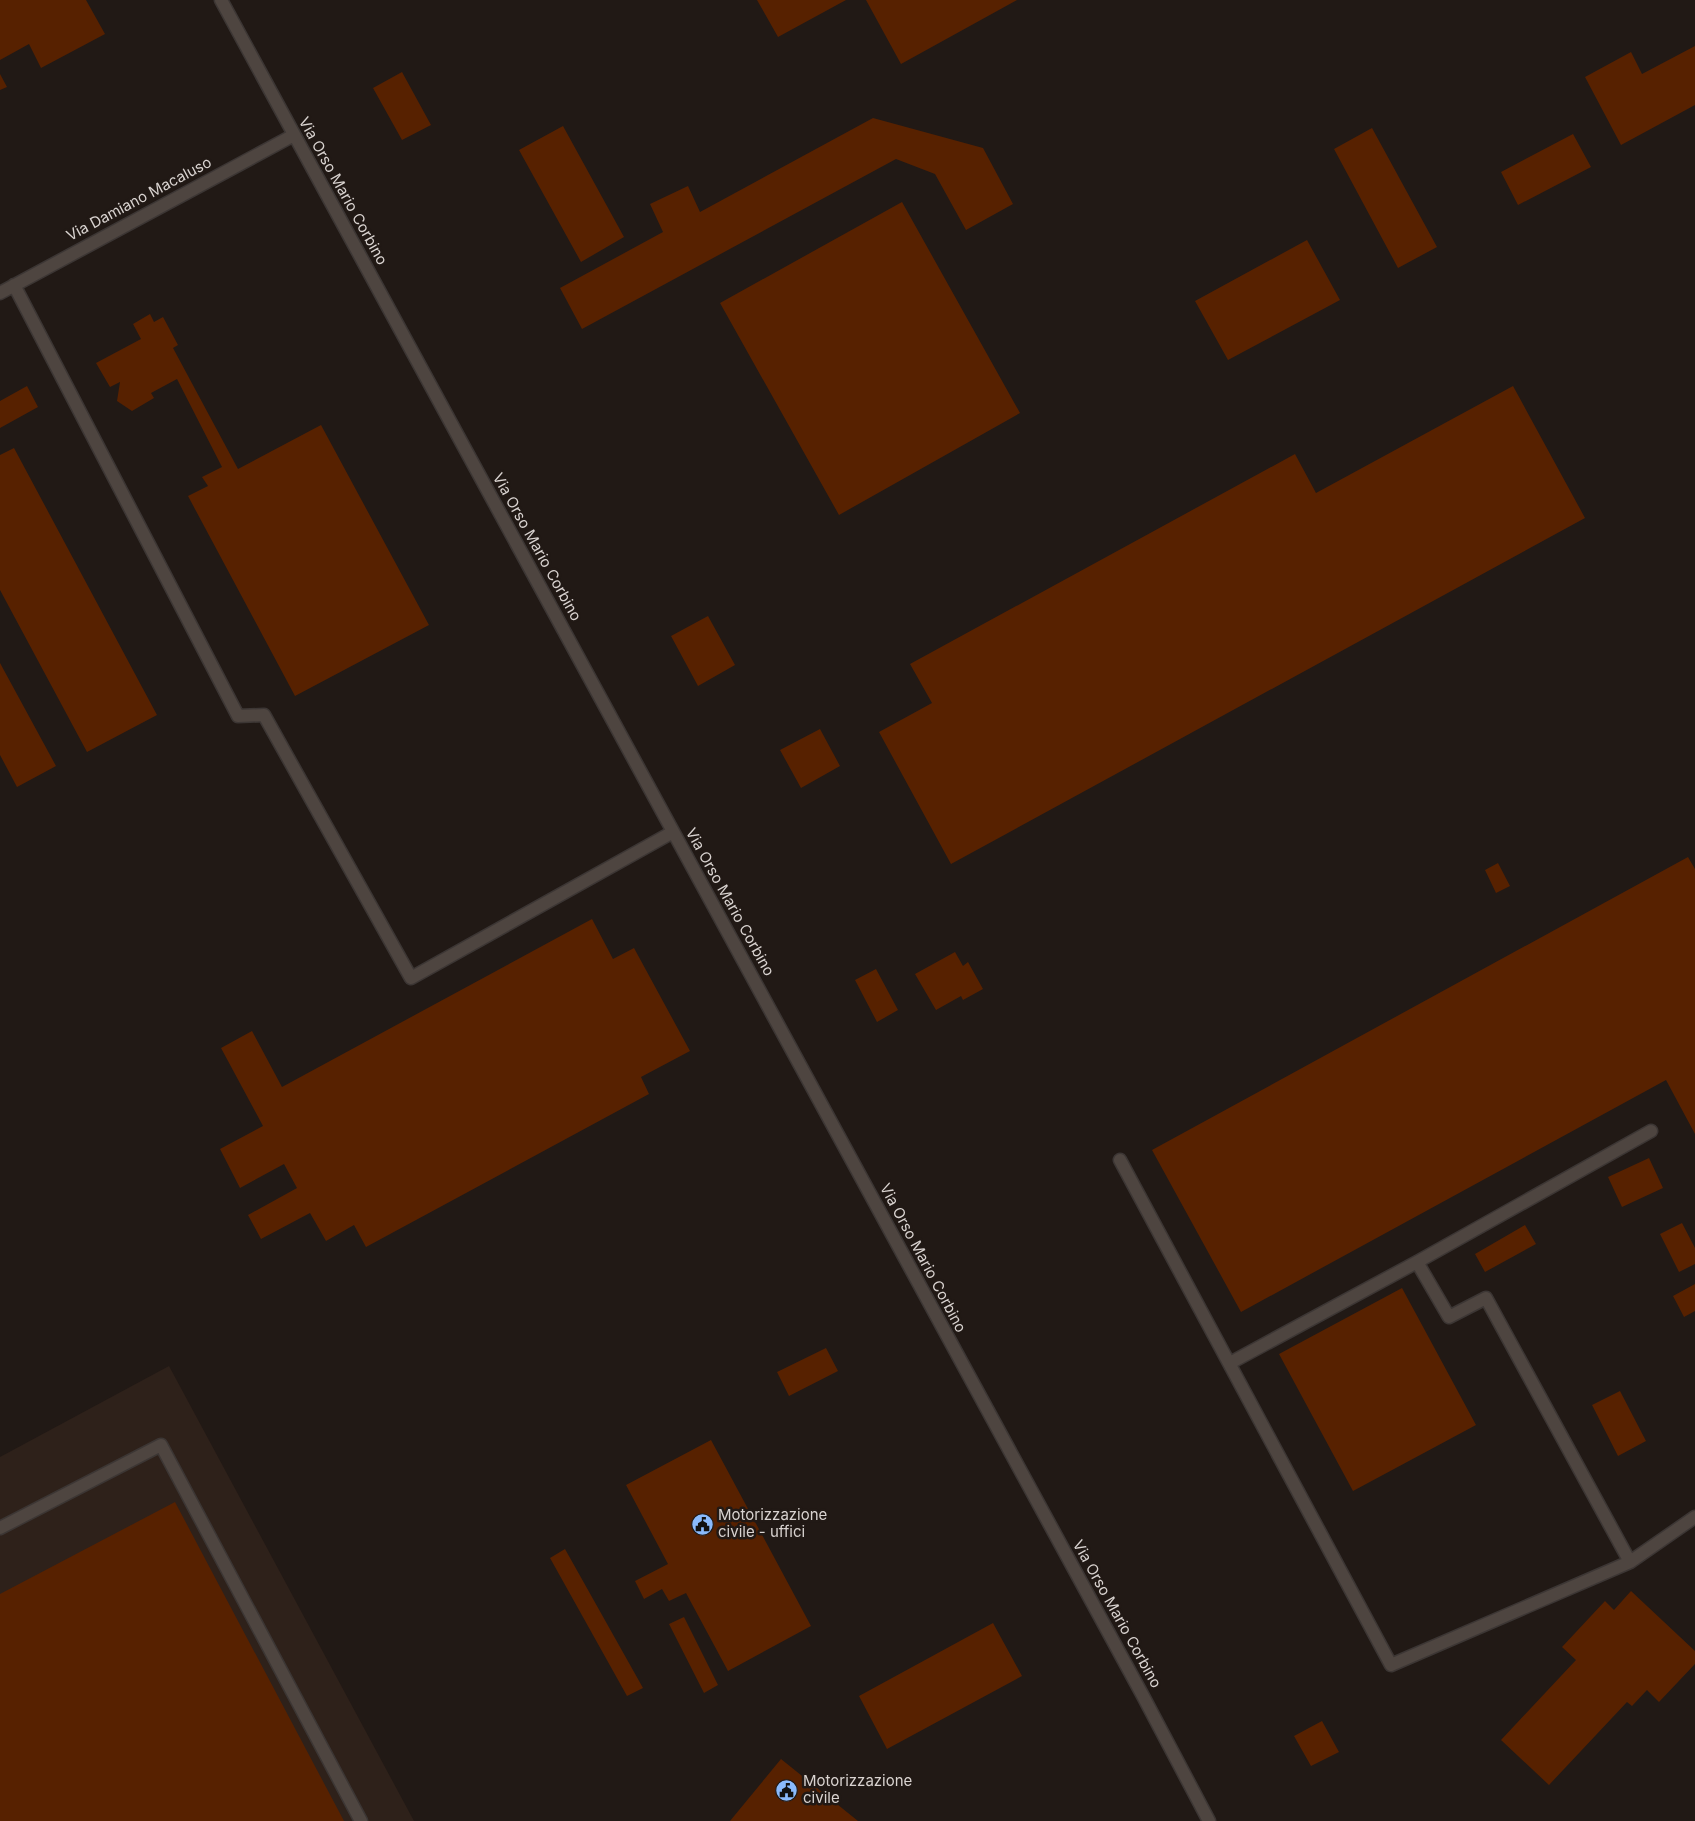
<svg xmlns="http://www.w3.org/2000/svg" width="1695" height="1821" viewBox="0 0 1695 1821" font-family="Inter,sans-serif">
<rect width="100%" height="100%" fill="#211915"/>
<path fill="#2e211a" d="M169,1366L414,1821H0V1457Z"/>
<path fill="#572100" d="M0,0H86L105,34L41,68L29,44L0,60Z
M757,0H846L778,37Z
M866,0H1017L901,64Z
M1695,46V105L1621,145L1585,77L1631,52L1642,74Z
M402,72L431,125L402,140L373,88Z
M0,74L7,87L0,90Z
M873,118L983,148L1013,204L966,230L935,174L896,159L582,329L560,288L663,232L650,204L688,186L700,212Z
M563,126L624,237L581,262L519,150Z
M1372,128L1437,247L1398,268L1334,149Z
M1573,134L1591,167L1518,205L1501,172Z
M902,202L1020,413L839,515L720,303Z
M1307,240L1340,300L1228,360L1195,301Z
M150,314L154,322L163,317L178,345L173,348L238,469L321,425L429,625L295,696L188,496L208,486L202,477L222,467L177,379L151,393L154,398L132,411L117,401L120,382L110,387L96,363L141,339L133,324Z
M27,386L38,407L0,428V401Z
M1513,386L1585,518L951,864L879,732L932,703L910,664L1295,454L1316,493Z
M14,448L157,715L87,752L0,590V455Z
M708,616L735,665L698,686L671,636Z
M0,663L56,766L17,787L0,755Z
M820,729L840,766L801,788L780,750Z
M1688,857L1695,869V1134L1666,1080L1241,1312L1152,1150Z
M1498,863L1510,886L1496,893L1485,870Z
M592,919L613,959L634,948L690,1051L641,1077L649,1094L366,1247L354,1225L326,1241L310,1213L261,1239L248,1215L297,1188L284,1164L240,1188L220,1149L263,1126L221,1048L252,1031L282,1087Z
M955,952L963,966L968,962L983,989L963,1000L961,996L936,1010L915,974Z
M876,969L898,1010L877,1022L855,980Z
M1649,1158L1663,1188L1622,1207L1608,1177Z
M1682,1223L1695,1248V1264L1679,1272L1660,1234Z
M1525,1225L1536,1244L1485,1272L1475,1254Z
M1695,1284V1311L1684,1317L1673,1296Z
M1402,1288L1476,1425L1353,1491L1279,1354Z
M826,1348L838,1371L789,1396L777,1372Z
M1620,1391L1646,1441L1618,1456L1592,1405Z
M711,1440L811,1626L728,1671L686,1593L669,1601L662,1589L644,1599L635,1581L668,1564L626,1485Z
M175,1502L344,1821H0V1594Z
M565,1549L643,1688L627,1696L550,1558Z
M1631,1591L1695,1651V1664L1659,1702L1647,1690L1632,1706L1627,1702L1549,1785L1501,1740L1576,1660L1562,1647L1605,1601L1614,1610Z
M684,1617L718,1685L704,1693L669,1624Z
M993,1623L1022,1676L887,1749L859,1696Z
M1322,1721L1339,1752L1311,1766L1294,1736Z
M781,1759L858,1821H730Z"/>
<g fill="none" stroke-linecap="round" stroke-linejoin="round">
<defs>
<path id="minor" d="M221,0L1143,1696L1209,1821
M14,285L238,716L264,715L411,978L673,832
M0,293L294,135
M1120,1160L1391,1665L1630,1562L1695,1517
M1417,1262L1449,1317L1486,1298L1630,1562
M1230,1363L1417,1262L1651,1131
M0,1528L161,1445L361,1821"/>
</defs>
<use href="#minor" stroke="#3c3634" stroke-width="15"/>
<use href="#minor" stroke="#4e4540" stroke-width="12"/>
</g>
<defs>
<symbol id="civic-disc" viewBox="-11 -11 22 22"><circle r="9.5" fill="#8abafc" stroke="#211915"/><path d="M-.6-6.5H3V-4.5H.6V-3L4-1V1h2V6H-6V1h2V-1L-.6-3ZM-1.2 2.5V6h2.4V2.5Z" fill="#111"/></symbol>
</defs>
<g fill-rule="evenodd">
<use href="#civic-disc" x="690" y="1512" width="25" height="25"/>
<use href="#civic-disc" x="774" y="1778" width="25" height="25"/>
</g>
<g text-anchor="middle" stroke-width="5" stroke-linejoin="round" paint-order="stroke">
<g font-size="15" fill="#d9d3d0" stroke="#211915">
<text transform="translate(343 191) rotate(61)" y="5">Via Orso Mario Corbino</text>
<text transform="translate(139 199) rotate(-28)" y="5">Via Damiano Macaluso</text>
<text transform="translate(537 547) rotate(61)" y="5">Via Orso Mario Corbino</text>
<text transform="translate(730 902) rotate(61)" y="5">Via Orso Mario Corbino</text>
<text transform="translate(923 1258) rotate(62)" y="5">Via Orso Mario Corbino</text>
<text transform="translate(1117 1614) rotate(61)" y="5">Via Orso Mario Corbino</text>
</g>
<g font-size="15" fill="#d9d3d0" stroke="#211915" text-anchor="start">
<text x="718" y="1520">Motorizzazione<tspan x="718" dy="17">civile - uffici</tspan></text>
<text x="803" y="1786">Motorizzazione<tspan x="803" dy="17">civile</tspan></text>
</g>
</g>
</svg>
